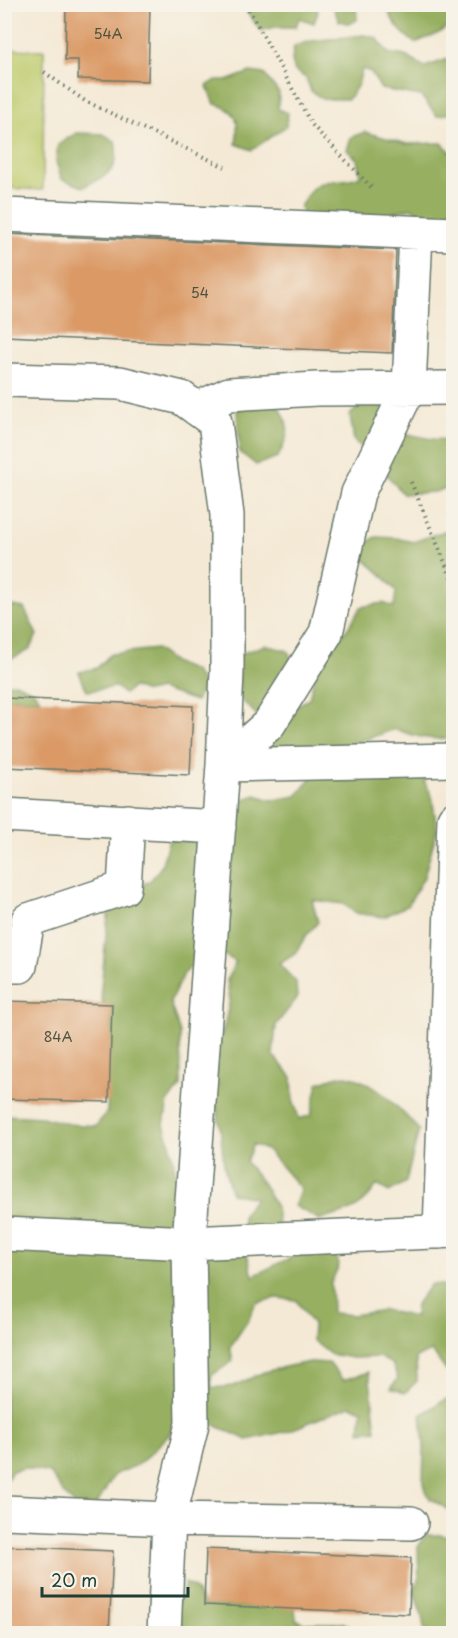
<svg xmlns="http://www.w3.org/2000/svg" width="458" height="1638" viewBox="0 0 458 1638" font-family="'Playpen Sans',sans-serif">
<rect width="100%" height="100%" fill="#f7f3e8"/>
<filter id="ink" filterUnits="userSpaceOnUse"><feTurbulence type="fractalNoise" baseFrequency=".0167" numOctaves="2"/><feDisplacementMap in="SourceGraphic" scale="12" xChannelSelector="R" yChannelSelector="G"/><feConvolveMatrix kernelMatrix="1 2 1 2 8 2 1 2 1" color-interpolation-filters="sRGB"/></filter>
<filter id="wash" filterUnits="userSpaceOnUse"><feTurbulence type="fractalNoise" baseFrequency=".008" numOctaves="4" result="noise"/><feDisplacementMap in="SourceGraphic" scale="24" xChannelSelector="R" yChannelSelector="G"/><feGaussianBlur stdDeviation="1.35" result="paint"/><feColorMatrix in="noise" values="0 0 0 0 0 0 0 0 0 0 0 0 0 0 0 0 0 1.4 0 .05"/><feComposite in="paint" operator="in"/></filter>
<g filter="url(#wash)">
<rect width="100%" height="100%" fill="#f4e9d5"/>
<path fill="#bdcb6c" stroke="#6e8450" stroke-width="1.5" d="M5,49L44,50L43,190L5,188Z"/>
<path fill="#96af60" stroke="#5a764a" stroke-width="1.5" d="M241,5H316L318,12L314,23L299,18L296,27H275L261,31Z
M332,5H356L357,20L349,24L339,21Z
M386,5H453V21L441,32L415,43C401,33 391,21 386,5Z
M364,35L377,38L388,53L405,56L425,67L448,59H453V113L437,116L421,96L381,89L371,72L362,69L358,85L348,99H323L311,91L306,78L295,71L292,60L294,46L311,41Z
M250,72L264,74L279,93L278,109L288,113L286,126L252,150L236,144C239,122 239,110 215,104L207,86L216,80H229Z
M365,132L407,144L442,143L453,154L454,227L429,219L411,208L395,212L387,220L304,218L300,207C304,201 309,190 315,186C326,178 347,183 360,176L357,159L347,150L351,137Z
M76,133L103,134L115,141C121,172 108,174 83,187L61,179L56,161L58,145Z
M367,398L398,411L407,434L432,439L453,440V486L435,492L403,494C387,476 373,455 354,441L350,415Z
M248,402H276C292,425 290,434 278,457L256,465L240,452L237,411Z
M453,528V737C434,742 414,736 395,729L321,755L272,753L260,718L239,698L240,654L265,645L288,651L295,666L290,709L309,699L316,669L348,628L361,607L383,603L394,607L396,591L382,575L364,559L363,545L376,537L396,538L413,542Z
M6,605L24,608L37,635L29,650L7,661H4V607Z
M156,649L175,663L194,671L204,686L196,701L160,689L147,692L133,687L124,694L116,687L87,691L79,672L97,668L111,654Z
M16,683L35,692L40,699L5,698V684Z
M423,761L425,783L432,796L437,830L424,877L408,905L384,917L355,913L344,904L312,900L318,922L305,937L295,954L279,964L296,982L297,998L276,1025L273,1055L292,1077L293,1099L299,1119L311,1115L318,1083C325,1081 334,1076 340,1076C369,1074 401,1110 419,1130L406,1182L389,1192L377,1185C360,1211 348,1212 320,1220L294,1206L301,1189L268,1151L253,1144L246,1162L263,1184L276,1207L279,1228L243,1230V1215L255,1198L231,1193L224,1166L220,1126L209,1068L224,1027L230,1000L227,980L236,962L210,946L183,975L170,1002L180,1033L181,1086L168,1101L164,1125L171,1147L181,1203L179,1226L237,1241L248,1257L253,1276C284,1261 299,1250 334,1250L339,1265L331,1283L332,1313L353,1315L384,1310L415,1317L416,1304L431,1284L452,1286L453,1284V1371H446L432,1351L416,1357L417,1381L405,1393L391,1388L398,1378L392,1364L379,1357L353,1358L330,1354L312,1340L313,1325L296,1300L276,1298L256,1303L249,1319L230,1347L233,1361L211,1376L212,1388L234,1386L264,1372L289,1366L310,1362L329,1363L343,1380L369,1372L376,1430L360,1432L362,1410L350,1406L288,1431L247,1440L206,1421L177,1420L169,1435L139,1464L114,1475L96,1506L84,1515L64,1494L50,1473L25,1468L12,1471L5,1483V1115L42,1117L69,1124L96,1126L107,1112L112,1005L103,1004L101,990L109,904L129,890L150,881L161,867L168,843L188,824L255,795L272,800L297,796L312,776Z
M453,1398H454L453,1512L430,1499L423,1484L424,1446L421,1415L444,1400Z
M426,1535H442L453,1539V1633H425L422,1616L414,1591L419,1579L418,1547Z
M185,1583L194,1588L204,1605L295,1608L296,1619L303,1623H344L359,1633L132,1634L140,1627L154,1626L181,1598Z"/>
<g id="blocks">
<path fill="#da9965" d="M66,4H150L148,81L78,79V60H65Z
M4,234L396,250L392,353L4,336Z
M4,698L193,706L190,775L4,767Z
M4,1001L112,1004L109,1102L4,1099Z
M4,1546L113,1551L109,1634H4Z
M206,1549L411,1558L409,1614L204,1605Z"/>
</g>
</g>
<g filter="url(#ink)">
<use href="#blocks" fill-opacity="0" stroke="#6a796c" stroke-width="1.5"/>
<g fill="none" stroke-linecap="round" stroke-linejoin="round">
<defs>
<path id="minor" d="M4,215L454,234
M4,380L120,383L182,398L215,422L227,515V671L223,765L189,1243L192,1424L169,1519L411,1523
M197,409L229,394L317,389L454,388
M223,765L269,724L326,633L358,493L409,388L416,233
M223,765L454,760
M4,815L219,827
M4,966H20L28,920L124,888L128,821
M440,1232L454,819
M4,1234L189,1243L454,1231
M4,1512L169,1519L164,1634"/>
</defs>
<use href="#minor" stroke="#6a796c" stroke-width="36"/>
<path stroke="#6a796c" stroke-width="4" stroke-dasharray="1.5 4.5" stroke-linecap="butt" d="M246,4L312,125L372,188
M44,72L85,101L225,167
M411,482L454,584"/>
<use href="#minor" stroke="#fff" stroke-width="33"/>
</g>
</g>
<g text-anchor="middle" stroke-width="6" stroke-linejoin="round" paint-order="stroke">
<g font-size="14" fill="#4e5440">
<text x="108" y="39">54А</text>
<text x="200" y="298">54</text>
<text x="58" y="1042">84А</text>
</g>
</g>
<rect width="458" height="1638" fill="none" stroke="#f7f3e8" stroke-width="24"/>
<path d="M42 1587v9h146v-9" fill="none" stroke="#1f3d34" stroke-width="3"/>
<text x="51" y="1587" font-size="18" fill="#1f3d34" stroke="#f7f3e8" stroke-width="4.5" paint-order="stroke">20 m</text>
</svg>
